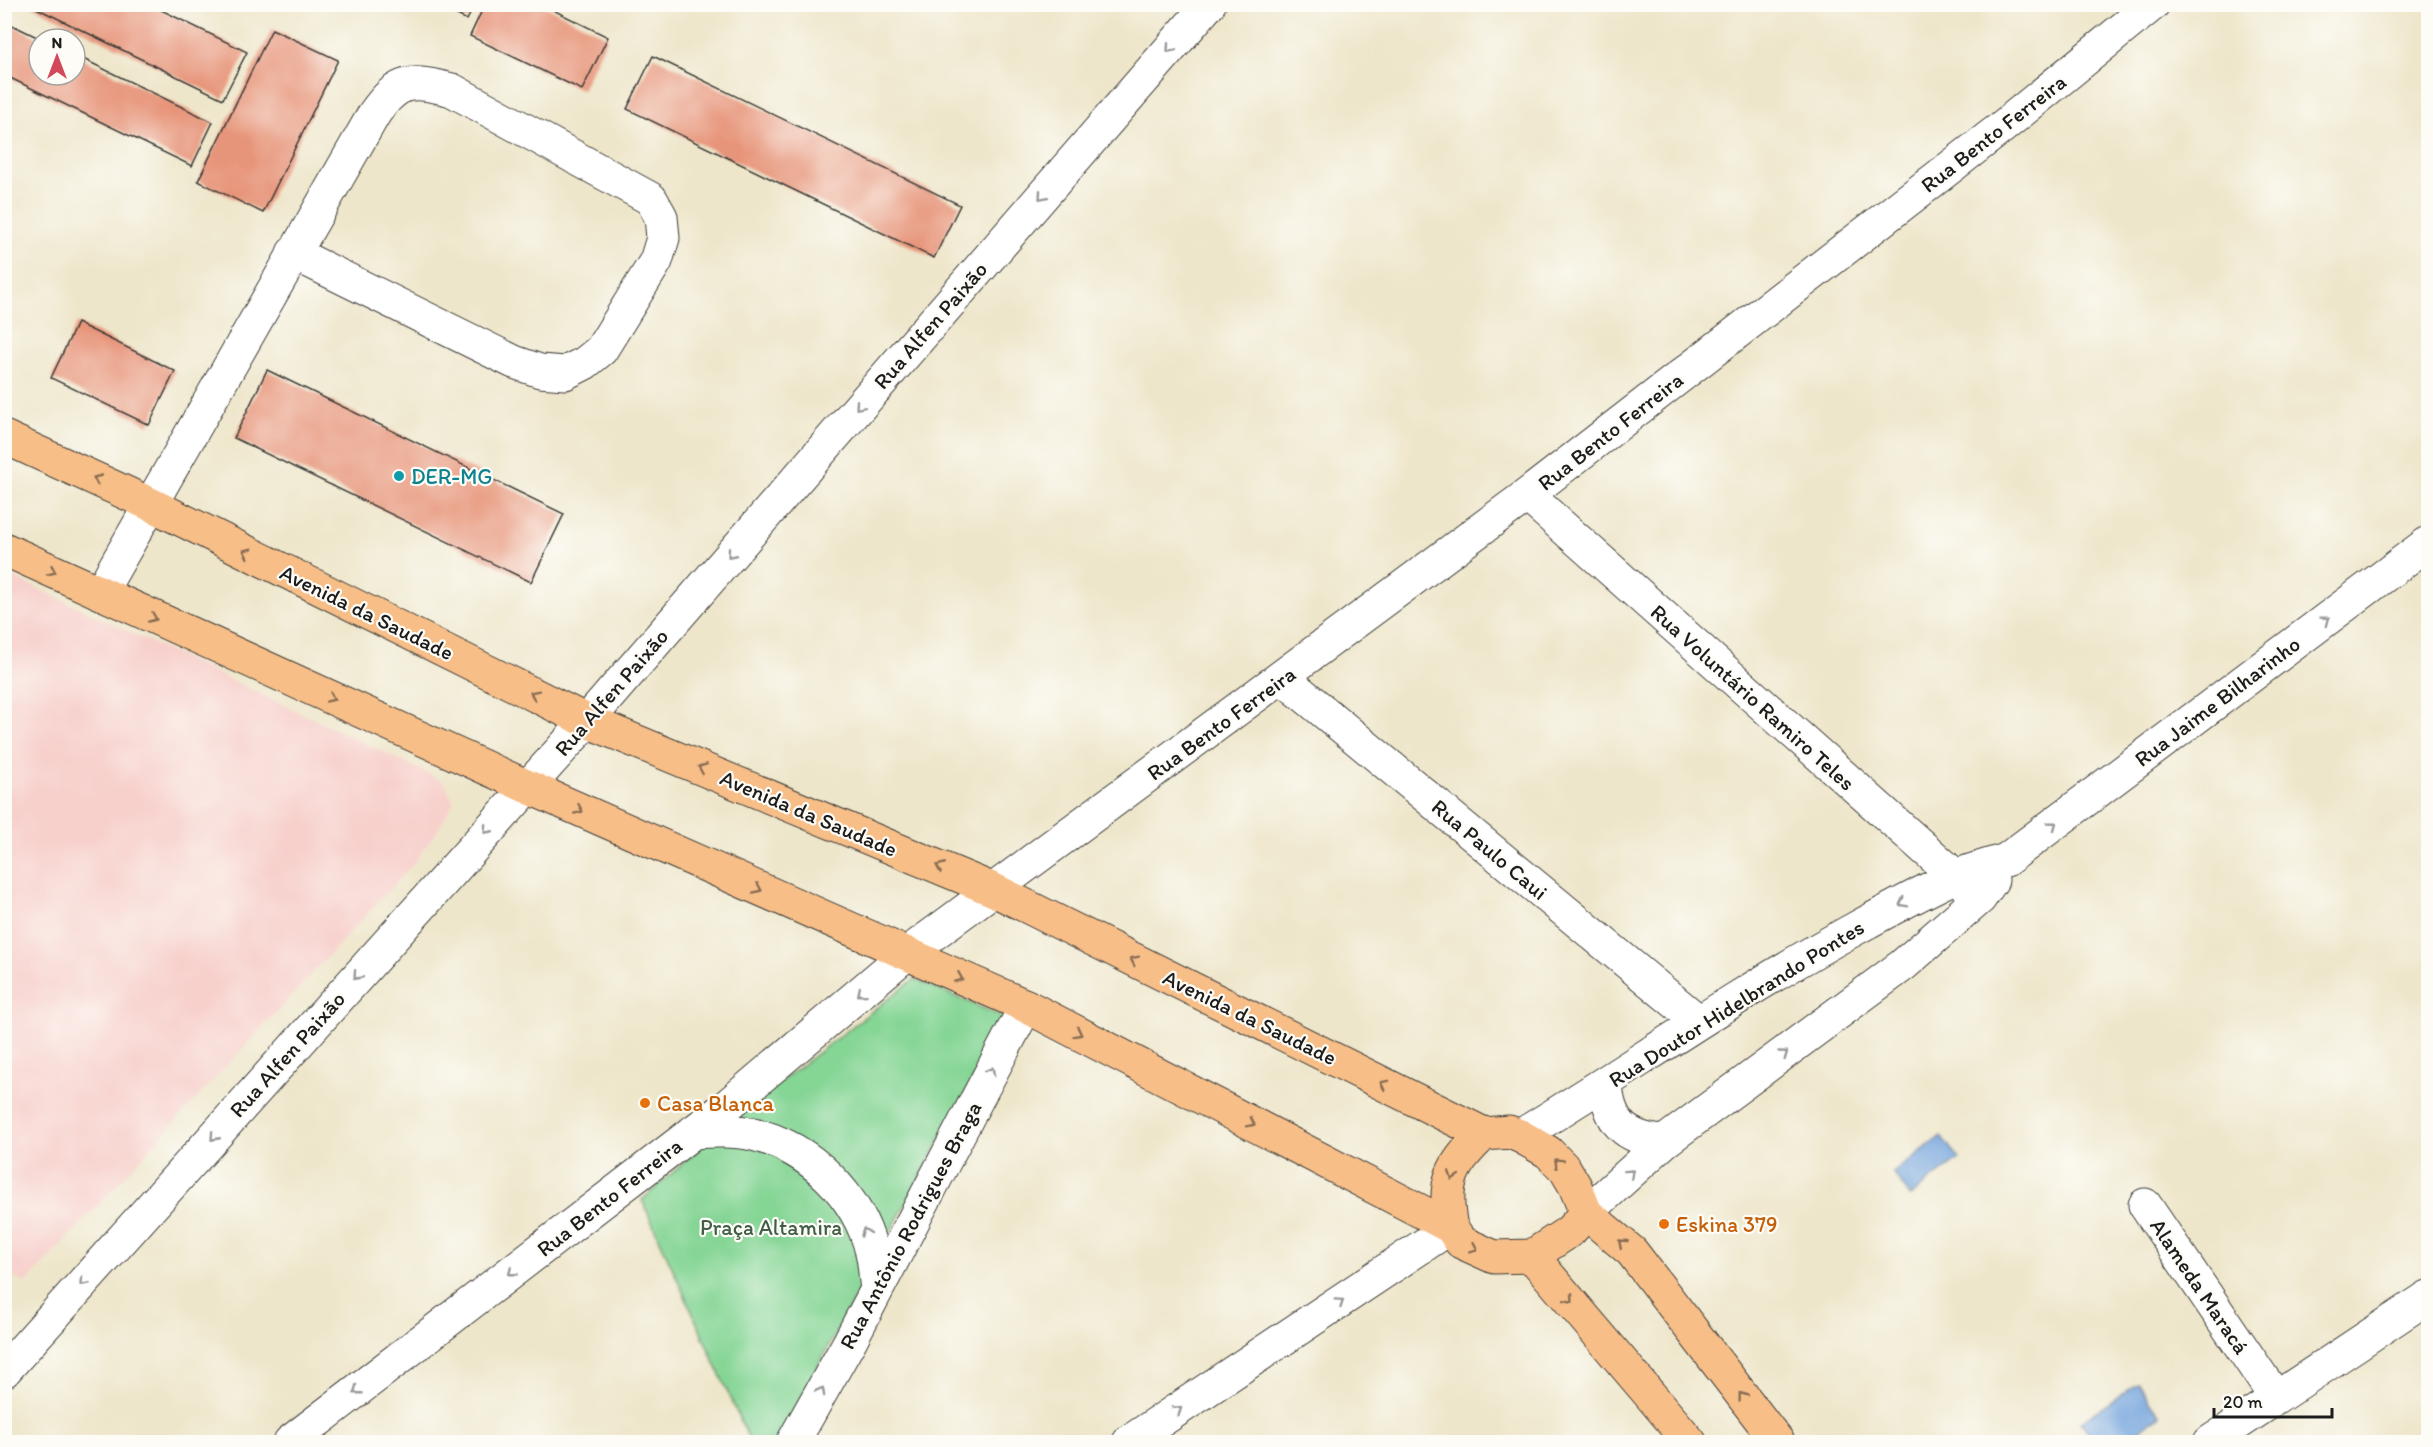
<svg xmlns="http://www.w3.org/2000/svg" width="2433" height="1447" viewBox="0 0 2433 1447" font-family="Itim,sans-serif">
<rect width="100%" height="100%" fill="#fdfcf7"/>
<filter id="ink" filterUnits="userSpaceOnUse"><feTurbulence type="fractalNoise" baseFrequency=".0167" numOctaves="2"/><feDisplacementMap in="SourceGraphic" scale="12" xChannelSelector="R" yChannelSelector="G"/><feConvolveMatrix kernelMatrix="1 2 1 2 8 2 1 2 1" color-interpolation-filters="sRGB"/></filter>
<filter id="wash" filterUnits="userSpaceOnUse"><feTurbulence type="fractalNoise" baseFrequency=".008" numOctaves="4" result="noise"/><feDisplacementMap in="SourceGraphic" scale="24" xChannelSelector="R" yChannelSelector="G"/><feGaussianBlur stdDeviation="1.35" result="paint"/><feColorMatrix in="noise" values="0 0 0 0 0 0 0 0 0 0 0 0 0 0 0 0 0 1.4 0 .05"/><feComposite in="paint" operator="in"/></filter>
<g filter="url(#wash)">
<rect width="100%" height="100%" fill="#eee6ca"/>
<path fill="#f7d0cc" d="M5,573L419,769L444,782L454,802L437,831L413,864L26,1283L4,1273Z"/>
<path fill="#85d595" stroke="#507858" stroke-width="1.5" d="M914,979L1006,1018L777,1442H750L642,1200L737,1115Z"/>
<path fill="#71a2db" stroke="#465f7c" stroke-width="1.5" d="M1941,1136L1959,1159L1910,1196L1893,1173Z
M2138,1383L2160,1416L2121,1442H2095L2081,1422Z"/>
<g id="blocks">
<path fill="#e7957a" d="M28,4H149L247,52L223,99Z
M435,4H475L467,20Z
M485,4H541L608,37L582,90L470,36Z
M4,21L39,38V75H75V55L213,122L192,166L4,75Z
M272,29L338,60L263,213L198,181Z
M653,56L960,205L934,258L627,109Z
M77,323L175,371L149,425L51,378Z
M267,370L564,514L531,582L234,438Z"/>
</g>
</g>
<g filter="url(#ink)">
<use href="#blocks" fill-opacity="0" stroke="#3c3a36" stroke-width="1.5"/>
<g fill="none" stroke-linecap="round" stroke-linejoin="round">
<defs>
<path id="minor" d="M1527,495L1980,898
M100,593L374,114C399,78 412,80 452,90L651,199L661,217L663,238L656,261L601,350L585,363L565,373L540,371L514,362L293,253
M1283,678L1698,1021
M1606,1083C1608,1122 1625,1139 1664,1142
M693,1132C713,1131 733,1130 753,1134C810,1148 858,1195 872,1252C875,1264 875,1277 877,1289
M1520,1136C1625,1072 1726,1001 1833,941C1873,919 1913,896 1954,877C1970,870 1989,865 2006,860L2428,543
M2145,1205L2276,1398
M1586,1213L1664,1142L1903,965L1980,898L1992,880
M4,1371L587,721L1209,4
M290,1442L722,1110L905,955L1527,495L2001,128L2153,4
M793,1442L850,1341L1026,1006
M1129,1442L1451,1227
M2210,1442L2428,1297"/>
<path id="major" d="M4,437L150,504L587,721L994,890L1484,1134L1509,1132L1520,1136L1548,1152L1565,1169L1575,1186L1586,1213L1632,1252L1778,1442
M4,549L526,786L1026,1006L1451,1227L1461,1242L1494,1257L1532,1256L1570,1231L1586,1213
M1451,1227C1442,1183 1451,1164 1484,1134
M1532,1256L1690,1442"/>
</defs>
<use href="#minor" stroke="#3c3a36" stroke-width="35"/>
<use href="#major" stroke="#3c3a36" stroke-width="35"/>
<use href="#minor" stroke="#fff" stroke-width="33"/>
<use href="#major" stroke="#f7be88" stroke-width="33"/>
</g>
<defs><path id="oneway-chevron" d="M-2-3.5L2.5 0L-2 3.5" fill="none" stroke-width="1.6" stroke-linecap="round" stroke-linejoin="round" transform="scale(1.5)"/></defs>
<g stroke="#999">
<use href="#oneway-chevron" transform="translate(1170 49) rotate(131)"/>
<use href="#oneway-chevron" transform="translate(1042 196) rotate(131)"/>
<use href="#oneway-chevron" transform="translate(859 406) rotate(131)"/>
<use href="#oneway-chevron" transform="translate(731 554) rotate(131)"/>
<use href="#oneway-chevron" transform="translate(2326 620) rotate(-37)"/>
<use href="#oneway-chevron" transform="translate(2053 825) rotate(-37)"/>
<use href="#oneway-chevron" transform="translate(487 830) rotate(132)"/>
<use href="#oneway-chevron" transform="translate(1903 903) rotate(153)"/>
<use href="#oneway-chevron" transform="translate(357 976) rotate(132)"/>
<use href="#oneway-chevron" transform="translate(861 993) rotate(140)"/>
<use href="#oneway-chevron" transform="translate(1784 1054) rotate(-36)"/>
<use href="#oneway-chevron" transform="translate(991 1071) rotate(-62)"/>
<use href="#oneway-chevron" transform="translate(214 1137) rotate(132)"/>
<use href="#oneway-chevron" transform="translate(1630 1173) rotate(-42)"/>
<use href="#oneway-chevron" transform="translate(865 1232) rotate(-110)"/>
<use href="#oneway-chevron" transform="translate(512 1272) rotate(142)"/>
<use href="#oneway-chevron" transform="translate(84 1282) rotate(132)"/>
<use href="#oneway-chevron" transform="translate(1340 1302) rotate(-34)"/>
<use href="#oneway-chevron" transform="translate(357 1391) rotate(142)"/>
<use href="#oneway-chevron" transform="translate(821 1391) rotate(-61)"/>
<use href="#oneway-chevron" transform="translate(1178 1410) rotate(-34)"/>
</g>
<g stroke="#8a6d52">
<use href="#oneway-chevron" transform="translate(97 479) rotate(-155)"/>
<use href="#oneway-chevron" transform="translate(247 552) rotate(-154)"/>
<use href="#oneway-chevron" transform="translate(52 571) rotate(25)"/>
<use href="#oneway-chevron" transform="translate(153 618) rotate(24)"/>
<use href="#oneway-chevron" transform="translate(534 694) rotate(-154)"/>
<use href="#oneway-chevron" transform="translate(331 698) rotate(24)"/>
<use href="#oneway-chevron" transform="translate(702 768) rotate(-157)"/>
<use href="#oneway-chevron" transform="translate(579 810) rotate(24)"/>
<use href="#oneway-chevron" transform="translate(940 867) rotate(-157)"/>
<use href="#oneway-chevron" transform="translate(758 889) rotate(24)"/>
<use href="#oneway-chevron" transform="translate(1134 960) rotate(-154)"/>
<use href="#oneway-chevron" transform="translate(959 978) rotate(23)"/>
<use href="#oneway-chevron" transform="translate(1078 1033) rotate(27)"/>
<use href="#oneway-chevron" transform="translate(1384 1084) rotate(-154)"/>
<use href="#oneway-chevron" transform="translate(1251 1123) rotate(27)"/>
<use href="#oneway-chevron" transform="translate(1558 1162) rotate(-135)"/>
<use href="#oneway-chevron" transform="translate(1453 1176) rotate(110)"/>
<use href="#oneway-chevron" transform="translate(1622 1243) rotate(-139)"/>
<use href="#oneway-chevron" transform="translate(1474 1248) rotate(24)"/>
<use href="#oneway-chevron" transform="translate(1570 1299) rotate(49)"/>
<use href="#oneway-chevron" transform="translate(1742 1396) rotate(-127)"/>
</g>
</g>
<circle fill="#0f9aa8" stroke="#fdfcf7" stroke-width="2" cx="399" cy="476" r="6"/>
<g fill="#e8710a" stroke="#fdfcf7" stroke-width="2">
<circle cx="645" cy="1103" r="6"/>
<circle cx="1664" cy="1224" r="6"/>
</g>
<g text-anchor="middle" stroke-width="4.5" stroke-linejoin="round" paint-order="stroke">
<g font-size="22" fill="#1c1c1c" stroke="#fdfcf7">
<text transform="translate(1993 133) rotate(-38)" y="8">Rua Bento Ferreira</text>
<text transform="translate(930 325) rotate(-49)" y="8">Rua Alfen Paixão</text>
<text transform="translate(1610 431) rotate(-38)" y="8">Rua Bento Ferreira</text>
<text transform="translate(367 612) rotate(26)" y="8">Avenida da Saudade</text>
<text transform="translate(611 692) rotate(-49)" y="8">Rua Alfen Paixão</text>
<text transform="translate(1753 697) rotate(42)" y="8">Rua Voluntário Ramiro Teles</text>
<text transform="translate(2217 701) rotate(-37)" y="8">Rua Jaime Bilharinho</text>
<text transform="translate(1221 723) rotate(-36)" y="8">Rua Bento Ferreira</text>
<text transform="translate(809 813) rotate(23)" y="8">Avenida da Saudade</text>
<text transform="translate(1490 849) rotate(40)" y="8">Rua Paulo Caui</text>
<text transform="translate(1736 1003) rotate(-32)" y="8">Rua Doutor Hidelbrando Pontes</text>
<text transform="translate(1250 1017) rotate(26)" y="8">Avenida da Saudade</text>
<text transform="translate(287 1054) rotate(-48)" y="8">Rua Alfen Paixão</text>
<text transform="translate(609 1197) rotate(-38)" y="8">Rua Bento Ferreira</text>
<text transform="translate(910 1225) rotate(-62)" y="8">Rua Antônio Rodrigues Braga</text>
<text transform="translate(2200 1286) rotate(56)" y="8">Alameda Maracá</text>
</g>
<g font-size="22" fill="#0d838f" stroke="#fdfcf7" text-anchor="start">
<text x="411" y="484">DER-MG</text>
</g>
<g font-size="22" fill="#c56008" stroke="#fdfcf7" text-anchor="start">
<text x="657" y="1111">Casa Blanca</text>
<text x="1676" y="1232">Eskina 379</text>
</g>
<g font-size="22" fill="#415d46" stroke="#fdfcf7">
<text x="771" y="1235">Praça Altamira</text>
</g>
</g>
<rect width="2433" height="1447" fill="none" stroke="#fdfcf7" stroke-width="24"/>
<g transform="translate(57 57)"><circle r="28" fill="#fdfcf7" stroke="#a3a29f" stroke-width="1.5"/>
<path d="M0-4.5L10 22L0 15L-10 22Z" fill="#d1495b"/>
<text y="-9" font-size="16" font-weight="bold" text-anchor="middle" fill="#1c1c1c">N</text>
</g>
<path d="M2214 1408v9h118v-9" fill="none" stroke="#1c1c1c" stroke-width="3"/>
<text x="2223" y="1408" font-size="18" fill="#1c1c1c" stroke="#fdfcf7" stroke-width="4.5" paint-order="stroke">20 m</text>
</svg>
